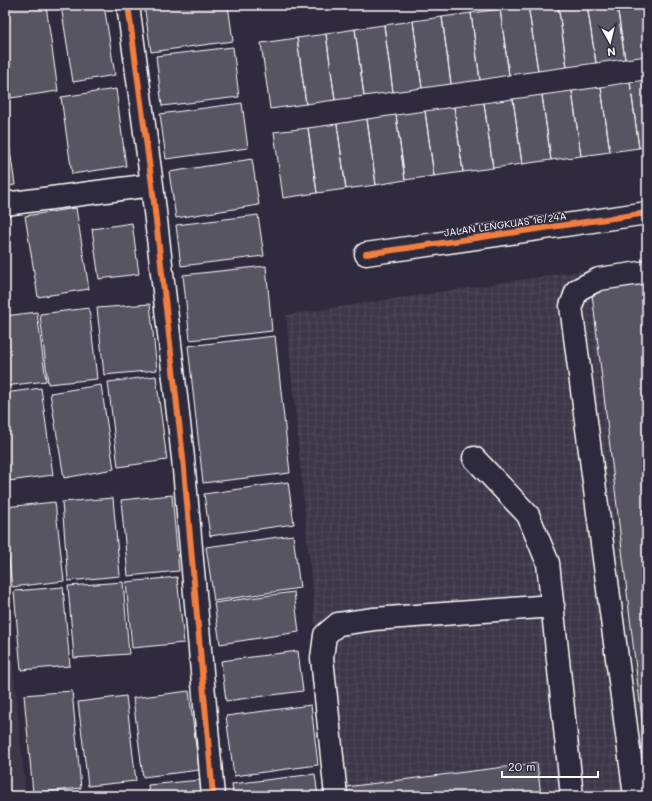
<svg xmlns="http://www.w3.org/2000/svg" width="652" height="801" viewBox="0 0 652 801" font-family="Mali,sans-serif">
<defs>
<pattern id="industrial-grid" width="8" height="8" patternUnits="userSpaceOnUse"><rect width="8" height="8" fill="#3c3749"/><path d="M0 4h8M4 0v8" fill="none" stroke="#504b5b"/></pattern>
</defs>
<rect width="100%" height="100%" fill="#2f2a3d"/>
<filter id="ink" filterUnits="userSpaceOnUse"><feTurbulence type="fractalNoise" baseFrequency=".025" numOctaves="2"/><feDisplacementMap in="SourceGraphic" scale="8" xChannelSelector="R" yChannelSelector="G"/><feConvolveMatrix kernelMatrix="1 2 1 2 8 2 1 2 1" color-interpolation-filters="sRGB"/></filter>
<g filter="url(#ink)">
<path fill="#3c3749" d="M5,581L26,796H5Z"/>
<path fill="url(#industrial-grid)" d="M647,261V796H332L286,315Z"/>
<path fill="#595564" stroke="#fff" d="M29,5H46L58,91L11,98L5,53V8Z
M67,5H104L115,75L73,82L61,6Z
M144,5H228L233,41L151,52Z
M528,5L538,71L509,75L500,9Z
M528,5H558L567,67L538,71Z
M558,5H587L596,63L567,67Z
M587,5H617L625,59L596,63Z
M617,5H647V56L625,59Z
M500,9L509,75L480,80L471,13Z
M471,13L480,80L451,84L442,17Z
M442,17L451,84L422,88L413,21Z
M413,21L422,88L393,92L384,25Z
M384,25L393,92L364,96L355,29Z
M355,29L364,96L335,100L326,34Z
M326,34L335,100L306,104L297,38Z
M297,38L306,104L270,109L261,43Z
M233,47L239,97L162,106L156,56Z
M647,80V146L639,148L630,82Z
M630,82L639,148L610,152L601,87Z
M601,87L610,152L581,156L572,91Z
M116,89L126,166L72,174L61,97Z
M572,91L581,156L551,160L542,95Z
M542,95L551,160L522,164L513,99Z
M513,99L522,164L493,168L484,103Z
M242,103L248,148L166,159L160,114Z
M484,103L493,168L463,172L454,107Z
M454,107L463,172L434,176L425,111Z
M425,111L434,176L405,180L396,115Z
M5,115L15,185L5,186Z
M396,115L405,180L376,185L367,119Z
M367,119L376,185L346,189L337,124Z
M337,124L346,189L317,193L308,128Z
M308,128L317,193L283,198L274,132Z
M252,159L259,205L176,218L169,172Z
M76,208L89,289L38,297L25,216Z
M258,215L264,256L181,266L176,225Z
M132,223L139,274L99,279L92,229Z
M266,266L272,331L190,340L183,275Z
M647,278V763L591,285Z
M150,304L157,370L104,375L97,308Z
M89,308L97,379L48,384L40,314Z
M37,312L46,381L5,386V316Z
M275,336L290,473L203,483L188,346Z
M156,376L167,460L118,467L108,382Z
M101,385L114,469L64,478L50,393Z
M41,388L53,475L9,481L5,451V393Z
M288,482L294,524L210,536L204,494Z
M172,495L179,571L128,576L121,500Z
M113,498L120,576L68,581L62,502Z
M55,502L64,581L12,587L5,524V507Z
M293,535L300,588L214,601L206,547Z
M177,577L184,643L132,648L126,582Z
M123,582L129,654L74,658L68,586Z
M63,587L70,666L21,670L14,591Z
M294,592L299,632L220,644L214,603Z
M298,651L303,691L226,701L221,661Z
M72,691L81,788L33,793L24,695Z
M189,691L199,770L143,777L133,698Z
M126,696L136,781L88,786L78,702Z
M311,705L318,765L234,776L226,716Z
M537,763L541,796H346L345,787Z
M315,774L318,796H233L232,784Z
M200,780L201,796H149L148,785Z"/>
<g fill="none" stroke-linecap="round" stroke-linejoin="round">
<defs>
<path id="minor" d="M128,5L152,185L183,458L213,796
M5,204L152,185
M366,254L647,213
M474,458L528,515L548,563L572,796
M336,796L322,658L325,635L338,624L374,619L553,606
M635,796L571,306L577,290L599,279L647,272"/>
</defs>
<use href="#minor" stroke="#fff" stroke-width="25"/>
<use href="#minor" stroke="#2f2a3d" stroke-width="22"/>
<defs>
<path id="cycleway" d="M128,5L152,185L183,458L213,796
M366,254L647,213"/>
</defs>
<use href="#cycleway" stroke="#2f2a3d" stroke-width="8"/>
<use href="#cycleway" stroke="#f27e40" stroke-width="6"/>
</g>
</g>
<g text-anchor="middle" stroke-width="3" stroke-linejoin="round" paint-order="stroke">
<g font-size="10" fill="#fff" stroke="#2f2a3d">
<text transform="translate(505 224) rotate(-8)" y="4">JALAN LENGKUAS 16/24A</text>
</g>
</g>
<rect width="652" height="801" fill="none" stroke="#2f2a3d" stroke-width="20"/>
<rect x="10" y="10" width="632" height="781" fill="none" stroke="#fff" stroke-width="1.5" filter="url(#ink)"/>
<g transform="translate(610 42) rotate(172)" stroke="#2f2a3d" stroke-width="3" paint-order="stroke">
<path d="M0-3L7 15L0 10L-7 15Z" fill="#ffffff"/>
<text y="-6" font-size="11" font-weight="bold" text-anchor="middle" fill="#ffffff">N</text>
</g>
<path d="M502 771v6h96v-6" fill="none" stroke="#ffffff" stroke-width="2"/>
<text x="508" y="771" font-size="12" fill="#ffffff" stroke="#2f2a3d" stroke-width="3" paint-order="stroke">20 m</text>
</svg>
